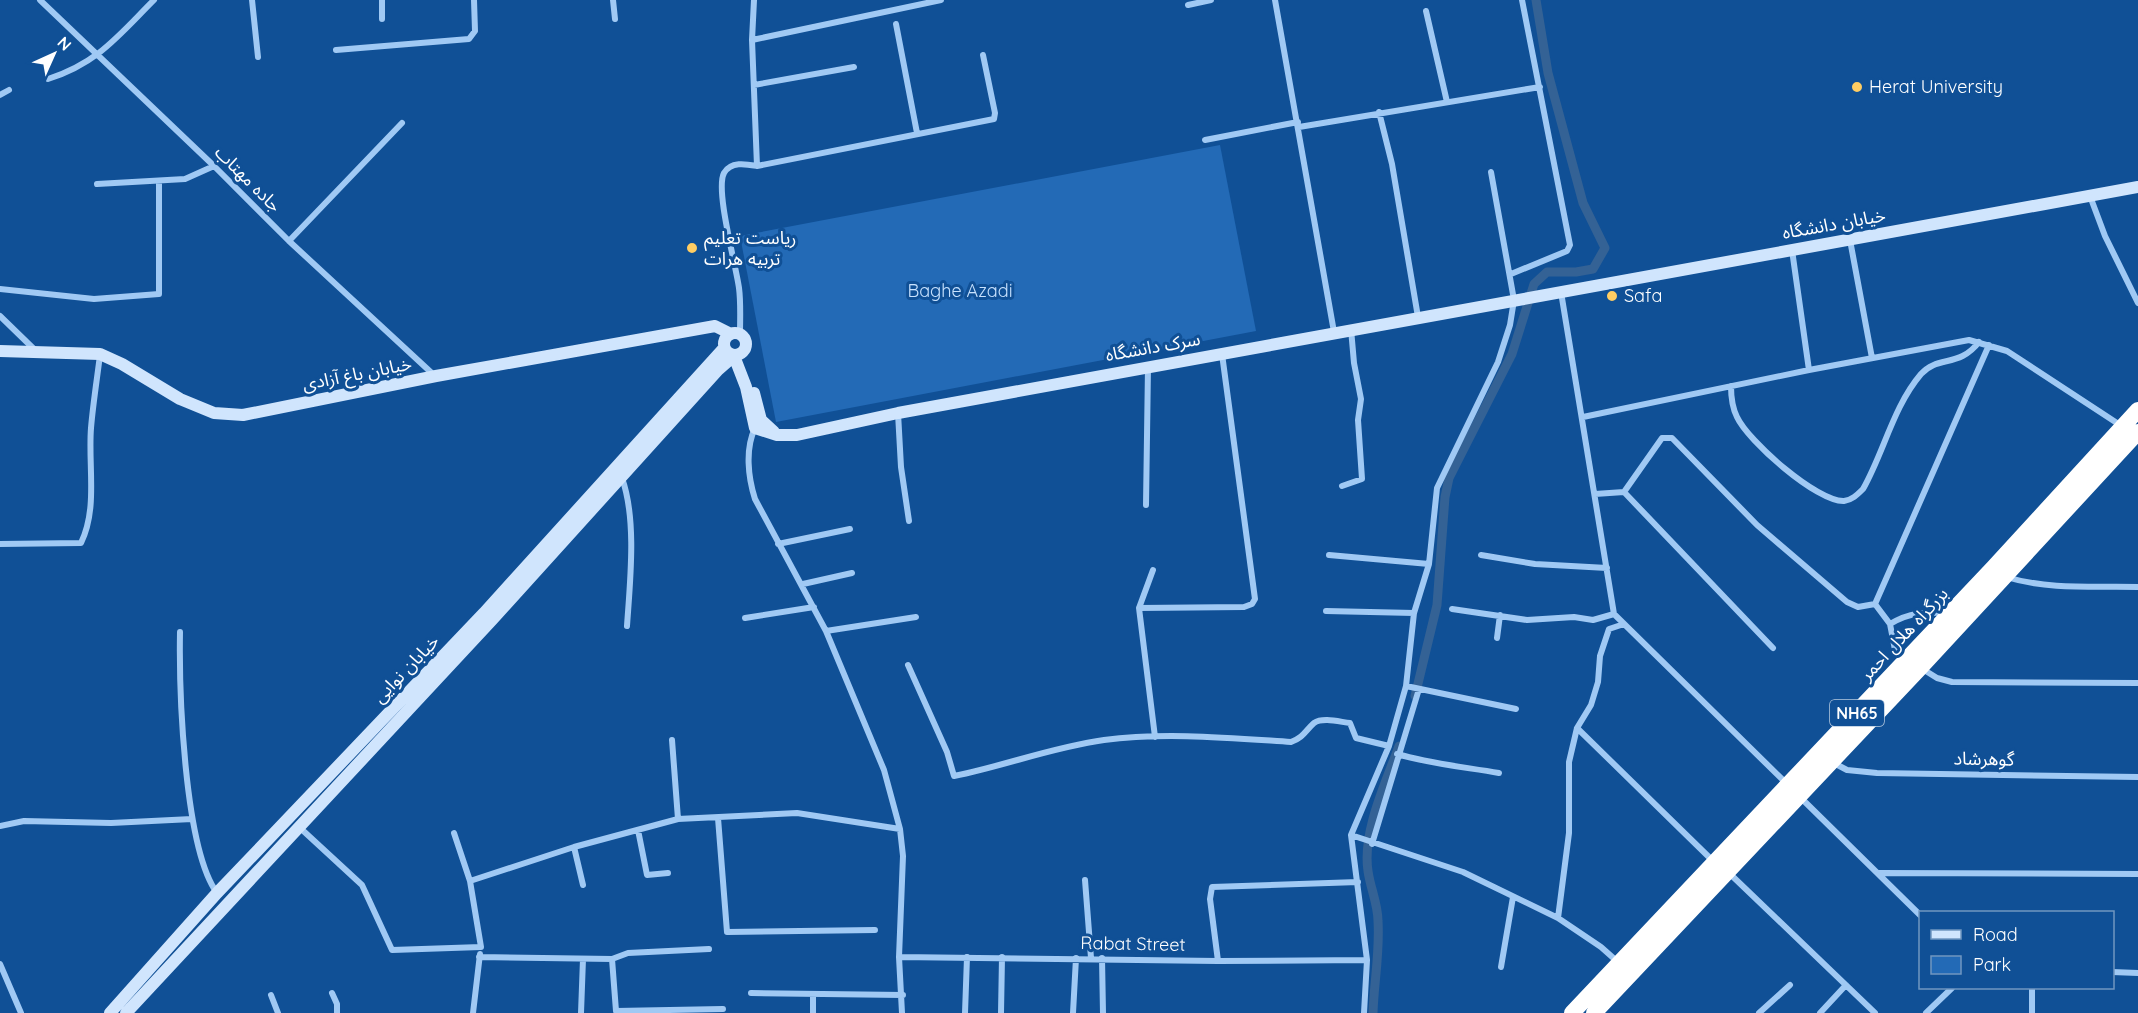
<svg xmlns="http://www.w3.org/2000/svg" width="2138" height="1013" viewBox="0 0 2138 1013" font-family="Quicksand,'Noto Sans Arabic',sans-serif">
<rect width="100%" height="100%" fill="#105096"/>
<path fill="#236ab6" d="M1220,145L1256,331L776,422L740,236Z"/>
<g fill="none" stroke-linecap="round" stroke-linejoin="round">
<path stroke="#346295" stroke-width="9" d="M1415,696L1437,605L1445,497L1449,478L1512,354L1534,284L1547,272H1576L1593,269L1605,248L1583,203L1548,73L1536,0
M1373,1013C1374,982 1380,952 1378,921C1378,904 1370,887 1368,871C1362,832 1386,782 1399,746"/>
<path stroke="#a0c9f4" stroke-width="6" d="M40,0L214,166L289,241L435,376
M252,0L258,57
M613,0L615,19
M1275,0L1334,332
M1188,5L1211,0
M1426,11L1447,102
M382,19V0
M896,24L917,133
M752,40L941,0
M336,50L469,39L475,31L474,0
M48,79C98,63 118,36 154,0
M754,85L854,67
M0,95L9,90
M1379,112L1392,164L1418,317
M1299,127L1540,87
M1205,140L1298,122
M757,166L994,119L995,113L983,55
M97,184L185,179L214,166
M2090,196L2105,236L2138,303
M1850,240L1872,358
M289,241L402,123
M1792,250L1809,370
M1511,274L1567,251L1570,245L1522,0
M0,289L94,299L159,294V182
M1561,292L1614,614L1787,784
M0,316L36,351
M740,335C740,319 741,303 739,288C736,265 715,190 724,173C731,161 746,164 757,166L752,40L754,0
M1731,386C1731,397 1732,407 1737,417C1748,441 1817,502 1844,501C1852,500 1857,495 1863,489C1884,452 1893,407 1921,374C1938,355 1959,368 1979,342
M898,413L901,467L909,521
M1583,417L1809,370L1969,340L2007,351L2120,425
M755,428C745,449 748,477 755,499L826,631L884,770L900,829L903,856L899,957L902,1013
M622,478C637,520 630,582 627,626
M1342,486L1362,479L1358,420L1361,399L1354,363L1351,329
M1624,492L1662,438H1672L1757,525L1847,602L1858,607L1875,604
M1595,494L1624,492L1773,648
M1146,505L1148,367
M0,544L81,543C98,508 88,466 91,428C93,404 97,379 100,355
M778,544L850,529
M1329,555L1429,564
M1481,555L1535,564L1607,568
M1153,570L1139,608L1155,737
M2006,577C2049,590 2094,586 2138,587
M803,584L852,573
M1875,604L1989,345
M1875,604L1890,624L1895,650L1903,662
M1139,608L1244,607L1252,604L1255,599L1222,354
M1452,609L1527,620L1574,617L1593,620L1614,614
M1326,611L1414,613
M745,618L814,607
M1890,624C1910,612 1925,612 1947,613
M826,631L916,617
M180,632C179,690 184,848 217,893
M1497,638L1500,615
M908,665L947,752L954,776C1004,766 1053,747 1104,740C1165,732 1230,738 1291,742C1304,737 1305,731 1314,723C1323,717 1340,722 1350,723L1356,738L1389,746
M1921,668L1937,678L1952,682L2138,683
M1406,686L1516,709
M1577,728L1713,861
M672,740L678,819
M1397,754C1431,764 1464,767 1499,773
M1832,762L1847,770L1877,773L2138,777
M1801,798L1920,915
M718,818L727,932L875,930
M0,826L24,821L111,823L192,819
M298,826L362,885L392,950L481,947L470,881L574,847L678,819L797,813L900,829
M638,830L647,875L668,873
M454,833L470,881
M1351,835L1463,872L1558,918L1601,947L1619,963
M1372,844L1419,689
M574,847L583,885
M1728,872L1875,1013
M1879,873L2138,874
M1085,880L1091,958
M1558,918L1569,833V762L1577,728L1591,705L1598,682L1600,656L1609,629L1624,624
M479,957L612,959L628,953L709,949
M899,957L1218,961L1367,960
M1102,958L1103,1013
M612,959L616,1011L723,1009
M1218,961L1210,899L1212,887L1358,882
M0,964L21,1013
M1501,967L1513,897
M2112,972L2138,973
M2032,988V1013
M332,993L337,1004V1013
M751,993L903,995
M271,995L278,1013
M473,1013L480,954
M581,1013L583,959
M813,1013V994
M965,1013L967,957
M1001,1013L1002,957
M1073,1013L1076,958
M1364,1013L1367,960L1351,835L1389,746L1406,686L1414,613L1429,564L1437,488L1498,362L1510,325L1514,300L1491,172
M1759,1013L1790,985
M1820,1013L1846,985
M1926,1013L1952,988"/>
<path stroke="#d0e5fd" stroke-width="12" d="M724 344a11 11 0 1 1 22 0a11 11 0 1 1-22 0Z
M0,351L100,354L122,364L180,399L214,413L243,415L436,376L715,326L731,334
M754,393L761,420L774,432
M110,1013L217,893L484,613L724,348
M126,1013L492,620L718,370L734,356L746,387L755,428L777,435H797L898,413L2138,187"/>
<path stroke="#fff" stroke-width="16" d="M1572,1013L1993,568L2138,410
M1594,1013L1920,668L2138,432"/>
</g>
<g fill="#ffcd63" stroke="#105096" stroke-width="2">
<circle cx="1857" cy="87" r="6"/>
<circle cx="692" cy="248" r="6"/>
<circle cx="1612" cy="296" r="6"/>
</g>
<g text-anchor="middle" stroke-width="6" stroke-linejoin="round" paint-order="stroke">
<rect fill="#105096" stroke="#b7cae0" stroke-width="1.5" x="1830" y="700" width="54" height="26" rx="4.5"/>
<g font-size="16" font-weight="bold" fill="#fff">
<text x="1857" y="719">NH65</text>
</g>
<g font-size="18" fill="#fff" stroke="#105096" text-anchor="start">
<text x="1869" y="93">Herat University</text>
<text x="704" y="244">ریاست تعلیم<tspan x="704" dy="21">تربیه هرات</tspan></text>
<text x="1624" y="302">Safa</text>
</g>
<g font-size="18" fill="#fff" stroke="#105096">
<text transform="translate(248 179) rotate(45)" y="6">جاده مهتاب</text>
<text transform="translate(1834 224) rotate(-10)" y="6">خیابان دانشگاه</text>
<text transform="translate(1153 347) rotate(-10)" y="6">سرک دانشگاه</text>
<text transform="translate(357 374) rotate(-11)" y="6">خیابان باغ آزادی</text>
<text transform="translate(1904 634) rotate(-47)" y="6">بزرگراه هلال احمر</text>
<text transform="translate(406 669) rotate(-46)" y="6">خیابان نوایی</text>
<text transform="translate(1984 759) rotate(1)" y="6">گوهرشاد</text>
<text transform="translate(1133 944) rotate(1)" y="6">Rabat Street</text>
</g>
<g font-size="18" fill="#c8e2fe" stroke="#105096">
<text x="960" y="297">Baghe Azadi</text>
</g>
</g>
<rect x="1919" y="911" width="195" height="78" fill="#105096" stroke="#7096c0" stroke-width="1.5"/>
<rect x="1931" y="930" width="30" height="9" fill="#d0e5fd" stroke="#7096c0" stroke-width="1.5"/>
<text x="1973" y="941" font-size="18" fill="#ffffff">Road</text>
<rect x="1931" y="956" width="30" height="18" fill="#236ab6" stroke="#7096c0" stroke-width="1.5"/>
<text x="1973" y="971" font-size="18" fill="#ffffff">Park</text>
<g transform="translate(54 54) rotate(45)" stroke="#105096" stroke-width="4.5" paint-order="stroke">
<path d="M0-4.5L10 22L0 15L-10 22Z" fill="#ffffff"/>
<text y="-9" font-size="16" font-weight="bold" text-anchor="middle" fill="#ffffff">N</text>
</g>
</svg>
